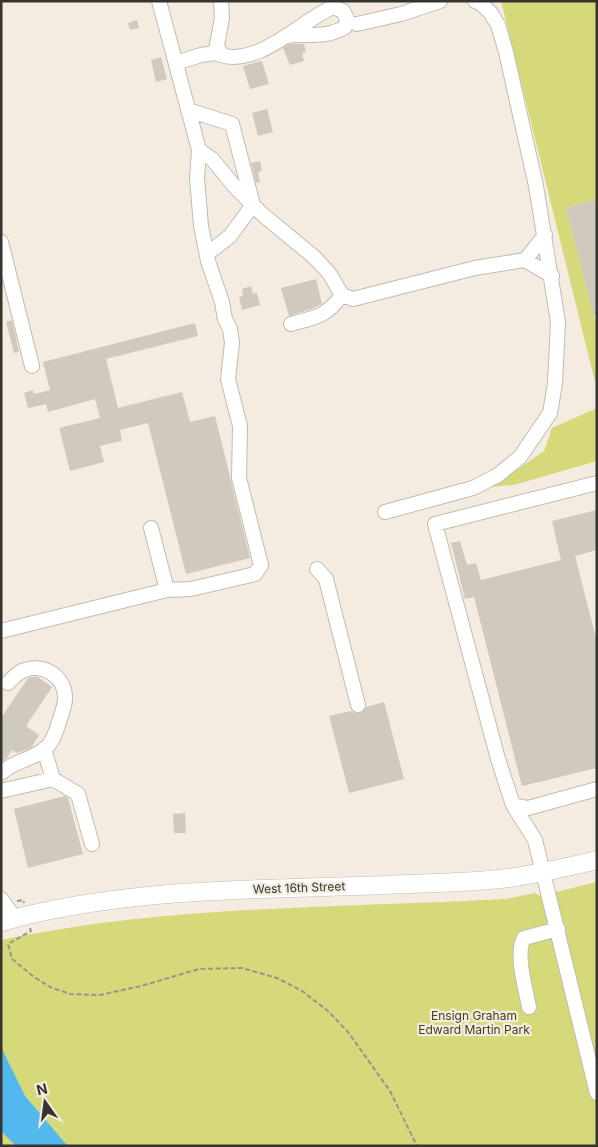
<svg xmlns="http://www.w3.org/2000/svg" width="598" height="1147" viewBox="0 0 598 1147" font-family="Inter,sans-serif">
<rect width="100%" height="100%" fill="#f4ece0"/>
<path fill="#d5d979" d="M501,1H597V199L566,208L597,326V390Z
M597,408V461L514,485L492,487L544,451L552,428Z
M597,882V1146H1V940C167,905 336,908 505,899L535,893L540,896Z"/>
<path fill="#53b8ee" d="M1,1047L25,1096L65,1143L69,1146H16L1,1131Z"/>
<path fill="#d0c9bd" d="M137,20L139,28L130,30L128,23Z
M289,44H304L306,52L302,53L304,61L290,65L283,48Z
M161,57L167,79L156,82L151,60Z
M262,61L269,84L250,89L243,66Z
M267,109L273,132L258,136L252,113Z
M260,161L262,171L258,172L260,182L256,183L251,163Z
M597,199V315L594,316L566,208Z
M316,279L322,304L311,309L289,316L281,288Z
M251,286L253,294L257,293L260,305L242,310L239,297L243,296L242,289Z
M12,320L19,352L14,353L6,322Z
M195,323L198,336L106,359L118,408L182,392L190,422L215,416L250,558L186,574L148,423L120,430L122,441L100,446L104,462L70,471L59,428L100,418L95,399L48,412L46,404L28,408L24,393L33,390L34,394L50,390L43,362Z
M597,510V550L575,556L597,642V768L522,786L474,597L465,599L451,543L460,541L467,565L476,563L481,580L561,560L552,521Z
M31,677H38L52,687L26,726L39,735L31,748L17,753L12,750L7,758L1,762V718L28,678Z
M384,702L404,779L349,793L329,716L351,711L355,713H361L366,707Z
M65,796L68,798L83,854L28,868L14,809Z
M185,813L186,833H174L173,814Z"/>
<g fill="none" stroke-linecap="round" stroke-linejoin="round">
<defs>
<path id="minor" d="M159,1L199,150L197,178L201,226L208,261L222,302L225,319L230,329L232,343L228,379L240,426L239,478L261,565L255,574L191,589L167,590
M357,24L401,14L440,1
M217,45L222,18L221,1
M221,55C258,67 301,21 333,7L343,11L347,19L345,27C325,39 308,33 286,36
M176,63L201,55L215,53L217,45L221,55L215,53
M188,110L232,124L253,205L230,236L207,254
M199,150L212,159L235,187L262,214L314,257L329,273L342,295
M545,235L525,260L552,276
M1,242L32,366
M291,324C316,317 326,317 342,295L353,299L475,268L525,260
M597,483L435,524L498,759L513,805L535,840L597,1093
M385,512L473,488L498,475L520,457L550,413L555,383L558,322L536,186L506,52L498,25L490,12L480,3L475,1
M317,569L326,579L358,705
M1,631L167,590L151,528
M1,773C14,760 35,760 48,746C53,740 57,729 59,722C61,715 65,706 65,699C66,676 42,662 22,671C17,673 12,679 8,683
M53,779L78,794L92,844
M1,791L53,779L44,749
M513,805L528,808L597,789
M1,899L15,918
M529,1007C526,990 515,954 524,938L558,929"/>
<path id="major" d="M1,922C126,887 259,890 387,885C427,883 468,883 508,878C538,874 567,867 597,860"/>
</defs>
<use href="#minor" stroke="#c3bbb0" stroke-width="16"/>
<use href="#major" stroke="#c3bbb0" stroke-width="19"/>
<path stroke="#9a948c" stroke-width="2" stroke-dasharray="5 2.5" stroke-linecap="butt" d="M17,901L23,900L24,903
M30,928L31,931L8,944L12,959L34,977L50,987L70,994L100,995L141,986L199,969L242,968L277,978L302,991L328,1011L348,1032L390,1091L417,1146"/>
<use href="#minor" stroke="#fff" stroke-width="14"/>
<use href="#major" stroke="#fff" stroke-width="18"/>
</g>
<g text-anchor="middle" stroke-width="4.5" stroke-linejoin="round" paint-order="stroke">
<g font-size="12" fill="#373430" stroke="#f4ece0">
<text transform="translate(299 888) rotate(-2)" y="4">West 16th Street</text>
</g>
<g font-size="12" fill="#3e3f16" stroke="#f4ece0">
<text x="474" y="1020">Ensign Graham<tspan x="474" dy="14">Edward Martin Park</tspan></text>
</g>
</g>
<rect width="598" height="1147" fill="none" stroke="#373430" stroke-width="5"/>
<g transform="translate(45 1102) rotate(346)" stroke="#f4ece0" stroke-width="4" paint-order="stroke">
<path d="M0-4L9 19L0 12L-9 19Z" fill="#373430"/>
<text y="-8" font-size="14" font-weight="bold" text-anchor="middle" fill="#373430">N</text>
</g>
</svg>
